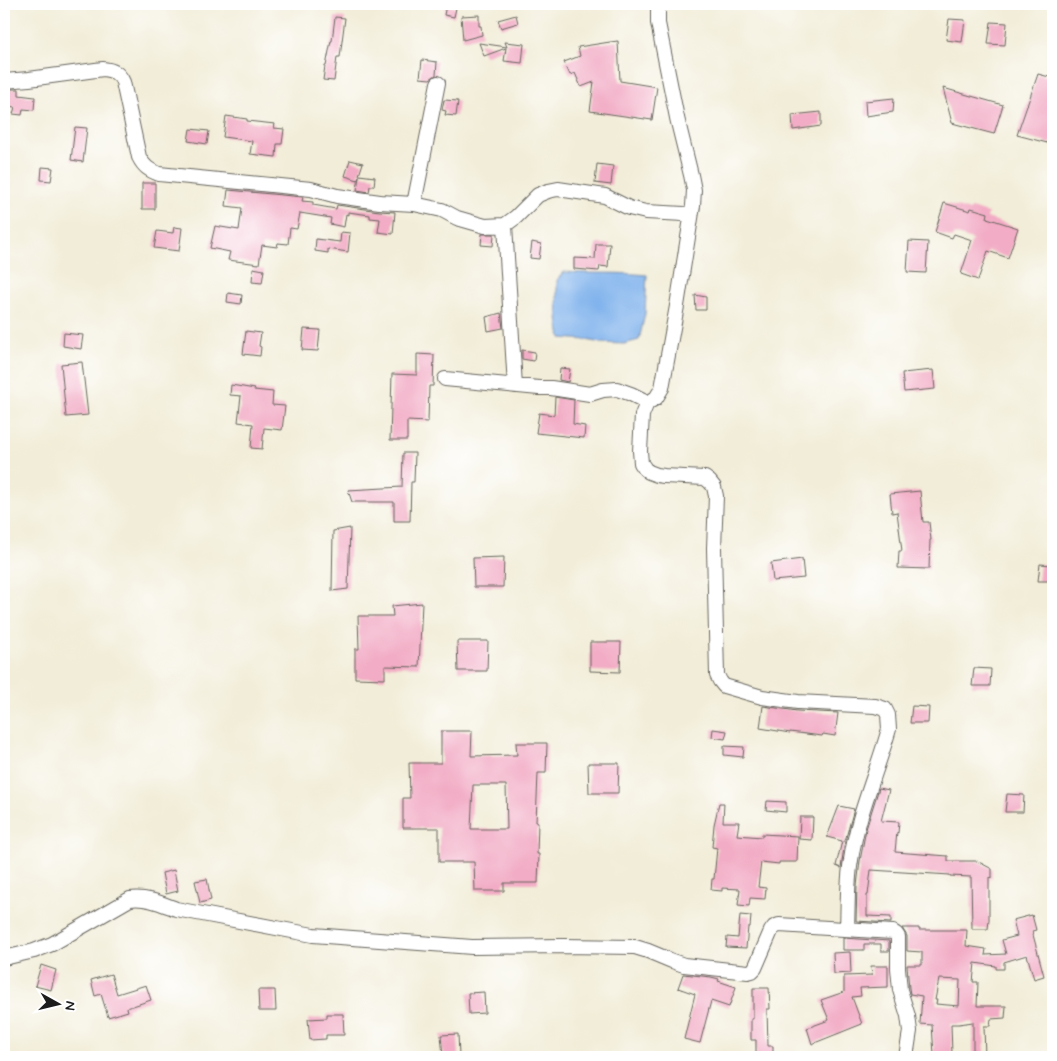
<svg xmlns="http://www.w3.org/2000/svg" width="1057" height="1061" viewBox="0 0 1057 1061" font-family="Mynerve,sans-serif">
<rect width="100%" height="100%" fill="#fff"/>
<filter id="ink" filterUnits="userSpaceOnUse"><feTurbulence type="fractalNoise" baseFrequency=".02" numOctaves="2"/><feDisplacementMap in="SourceGraphic" scale="10" xChannelSelector="R" yChannelSelector="G"/><feConvolveMatrix kernelMatrix="1 2 1 2 8 2 1 2 1" color-interpolation-filters="sRGB"/></filter>
<filter id="wash" filterUnits="userSpaceOnUse"><feTurbulence type="fractalNoise" baseFrequency=".0096" numOctaves="4" result="noise"/><feDisplacementMap in="SourceGraphic" scale="20" xChannelSelector="R" yChannelSelector="G"/><feGaussianBlur stdDeviation="1.12" result="paint"/><feColorMatrix in="noise" values="0 0 0 0 0 0 0 0 0 0 0 0 0 0 0 0 0 1.4 0 .05"/><feComposite in="paint" operator="in"/></filter>
<g filter="url(#wash)">
<rect width="100%" height="100%" fill="#f2edd8"/>
<path fill="#80b2ec" stroke="#4e6784" d="M564,272C592,274 619,272 647,275L645,314L639,340L624,344L600,343L587,340L561,338C557,318 557,299 557,280Z"/>
<g id="blocks">
<path fill="#f2acc5" fill-rule="evenodd" d="M446,5L456,8L454,17L444,15Z
M479,15V26H481L482,35L463,40L461,16Z
M516,15L518,23L501,28L498,20Z
M335,17L345,18L340,57H337L334,81L323,80L325,66H326L331,41H332Z
M949,19L965,20L962,42L946,40Z
M991,22L1007,23L1005,45L988,44Z
M618,41L620,81L657,87L652,120L590,111L594,82L581,87L575,73L570,75L564,62L580,56L578,47L610,42Z
M505,42L524,44L522,63L504,61L506,48L484,56L479,43L507,47Z
M422,60L437,62L436,75L430,79L420,78Z
M1038,74L1053,78V139L1051,144L1017,135Z
M943,88L1003,105L994,134L952,123Z
M8,89H19V95L35,97L34,110L23,109L22,115L13,114L15,107L6,106Z
M894,98L893,112L866,116L865,101Z
M444,100L458,101L456,116L445,115L446,111L442,110Z
M821,112V126L793,130L792,115Z
M226,116L247,119V121L275,124L274,128L284,129L282,144H277L276,157L250,154L252,141L223,137Z
M75,127L87,128L83,162L71,160Z
M190,129L209,131L207,144L188,141Z
M350,160L363,163L359,175L375,177L374,186H370L369,192L357,190L359,176L358,180L345,176Z
M597,164L613,166L611,185L595,183Z
M42,167L53,168L51,181L41,180Z
M142,183H155V209H142Z
M228,190L303,197L302,201L313,202V205L336,209L337,205L379,211L395,212L393,234L378,232L380,219L370,218V215L348,212V215L346,214L344,227L330,224L331,218L300,213L297,229L290,228L288,244L278,243L277,247L262,245L259,264L228,260L230,252L210,248L215,226L239,230L242,208L226,206Z
M944,203L970,211L971,208L988,213L987,218L1018,228L1008,258L988,251L978,280L961,274L972,240L954,234L952,238L935,232Z
M174,227L182,228L179,251L154,248L157,231L173,233Z
M341,232L350,233L348,252L328,249V253L315,251L316,239L340,242Z
M482,234H494L493,246L481,245Z
M909,241L928,242L926,273L907,272Z
M532,242L541,244L539,259L530,258Z
M596,244H610L608,267L600,266L599,271L574,269V258L595,259Z
M253,268L264,270L262,283L252,282Z
M228,293L242,295L241,304L227,302Z
M695,295L706,297V310H696Z
M501,313L503,328L488,331L486,317Z
M304,329L320,330L318,351L302,350Z
M246,331L261,333L259,346L261,347L260,356L243,354Z
M64,333L83,335L81,349L63,346Z
M522,350L535,352L534,361L522,359Z
M417,354L434,355L433,386H429L428,422L407,421V440H390L392,374L417,375Z
M82,362L88,415L66,417L61,364Z
M560,368L570,369L568,382L559,380Z
M933,370L935,389L904,392L902,373Z
M231,385L255,389L254,390L273,392L272,405L285,406L282,430L264,428L262,449L251,448L253,424L238,422L241,396L230,395Z
M555,397L574,400L573,424L585,426L584,438L536,433L539,413L554,415Z
M403,453H415L414,482H411L410,521H394V502H352L348,490L402,487Z
M920,491L923,522H929L931,540H930L929,569L898,568L899,551H902L897,512L892,513L890,494Z
M350,528L348,589L332,591L333,531Z
M504,557L503,587H474L473,558Z
M802,559L804,578L773,581L771,563Z
M1040,564L1053,565V581H1038Z
M422,603L419,667L385,666V679L355,678V649H359L358,616H393L392,606Z
M457,641H488L487,671H458Z
M590,642H621L620,672L590,671Z
M974,668L991,669L990,686H972Z
M763,706L797,711L838,713L835,736L823,734L822,736L790,732V733L760,728Z
M912,706L929,707L928,723H910Z
M713,729L727,731L725,739L712,737Z
M441,731H472L471,756L517,755L516,743H547L546,773H538L536,822H538L537,854H539L538,883H504V891H475L474,862H439V828H403V798H410L409,763H441ZM473,785H506L507,829H471Z
M724,746L744,747L743,757L724,755Z
M588,763H619L618,793H589Z
M879,788L889,790L881,821L899,822L898,833L897,832L895,852L948,856V861H977L992,869V878L989,877V920L988,929H972L971,877L950,876V875L871,870L868,895H867V916L891,917V923L856,921L857,886L860,861L866,829Z
M1007,794L1024,795L1023,812H1005Z
M767,801L786,802V812L766,810Z
M719,803H724L723,822H739L737,835L762,837V834L798,836L797,862H779V864L761,862L758,887L766,888L765,899L750,898L749,906L738,905L740,889L722,888V891L711,890L712,879H714L717,848L712,847L714,825Z
M839,806L854,809L845,841L841,868L836,866L842,841L827,837Z
M800,817H813L812,840L799,839Z
M174,870L178,891L166,894L162,873Z
M207,879L211,900L200,903L195,881Z
M740,915L751,916L750,927H748L746,948L726,947L727,937L738,938Z
M1032,915L1036,930L1032,931L1044,976L1034,979L1027,955L1004,962V969H996V966L975,963L973,982H978L977,1006H1006L1005,1018L991,1019L990,1026H984L985,1057H973V1022L959,1024H951L952,1054L934,1055L932,1025L920,1024L922,996L910,994L909,988L907,965H922V952L907,951V936L902,928H919V930H967L966,946L986,949L985,955L1006,954L1002,940L1017,936L1013,920ZM939,979L960,980L959,1006L936,1004L937,1000H935Z
M843,938L889,941V951H881V944H864V950H843Z
M850,952L851,973L834,974L833,953Z
M41,965L56,970L51,990L35,986Z
M871,966H888V987L860,988L861,996L852,997L862,1024L812,1044L807,1028L829,1020L821,1000L844,992V976L872,975Z
M111,974L117,994L146,985L151,1000L127,1008L128,1011L108,1017L101,994L95,996L91,980Z
M683,974L711,977L719,979L718,981L736,987L729,1007L711,1001L700,1043L684,1039L695,994L678,988Z
M753,988H769L770,1009H767L768,1046H773V1057H756V1040H751V1019H753Z
M258,990H275L276,1011H259Z
M484,992L485,1013L469,1014L468,993Z
M327,1014H343L344,1035H326V1039L310,1040L308,1019L327,1018Z
M458,1034L459,1055L443,1056L441,1035Z"/>
</g>
</g>
<g filter="url(#ink)">
<use href="#blocks" fill-opacity="0" stroke="#67655e" stroke-width="1"/>
<g fill="none" stroke-linecap="round" stroke-linejoin="round">
<defs>
<path id="minor" d="M658,4V23L677,118L691,175L694,190L693,206L677,306L662,388L656,398L647,403L642,415L640,451L641,463L645,469L649,472L657,475L664,476L705,478L710,482L714,487L716,496L714,548L717,675L720,681L724,686L762,697L798,702L875,706L885,709L888,715L889,729C877,772 857,816 851,860C847,882 848,906 847,929
M4,81L29,79L103,69C113,70 119,73 123,82L139,157C144,167 149,170 159,174L311,189L337,196L380,202L414,204L442,210L457,218L485,226L505,225L516,217L538,195L548,191L558,189L605,196L629,208L646,212L684,214L692,213
M414,204L438,83
M505,225L515,386
M445,379L539,388H551L590,394L603,390L617,389L631,394L643,400L647,403
M4,958L34,951L52,944L130,899C147,897 160,903 176,909L313,935L472,947L562,946L635,947L648,951L672,961L684,965L748,972L752,971L755,968L771,931L774,927L779,925L893,932L896,934L898,937V968L900,990L908,1016L910,1031L906,1057"/>
</defs>
<use href="#minor" stroke="#67655e" stroke-width="16"/>
<use href="#minor" stroke="#fff" stroke-width="14"/>
</g>
</g>
<rect width="1057" height="1061" fill="none" stroke="#fff" stroke-width="20"/>
<g transform="translate(58 1004) rotate(98)" stroke="#ffffff" stroke-width="4" paint-order="stroke">
<path d="M0-4L9 19L0 12L-9 19Z" fill="#1c1c1c"/>
<text y="-8" font-size="14" font-weight="bold" text-anchor="middle" fill="#1c1c1c">N</text>
</g>
</svg>
